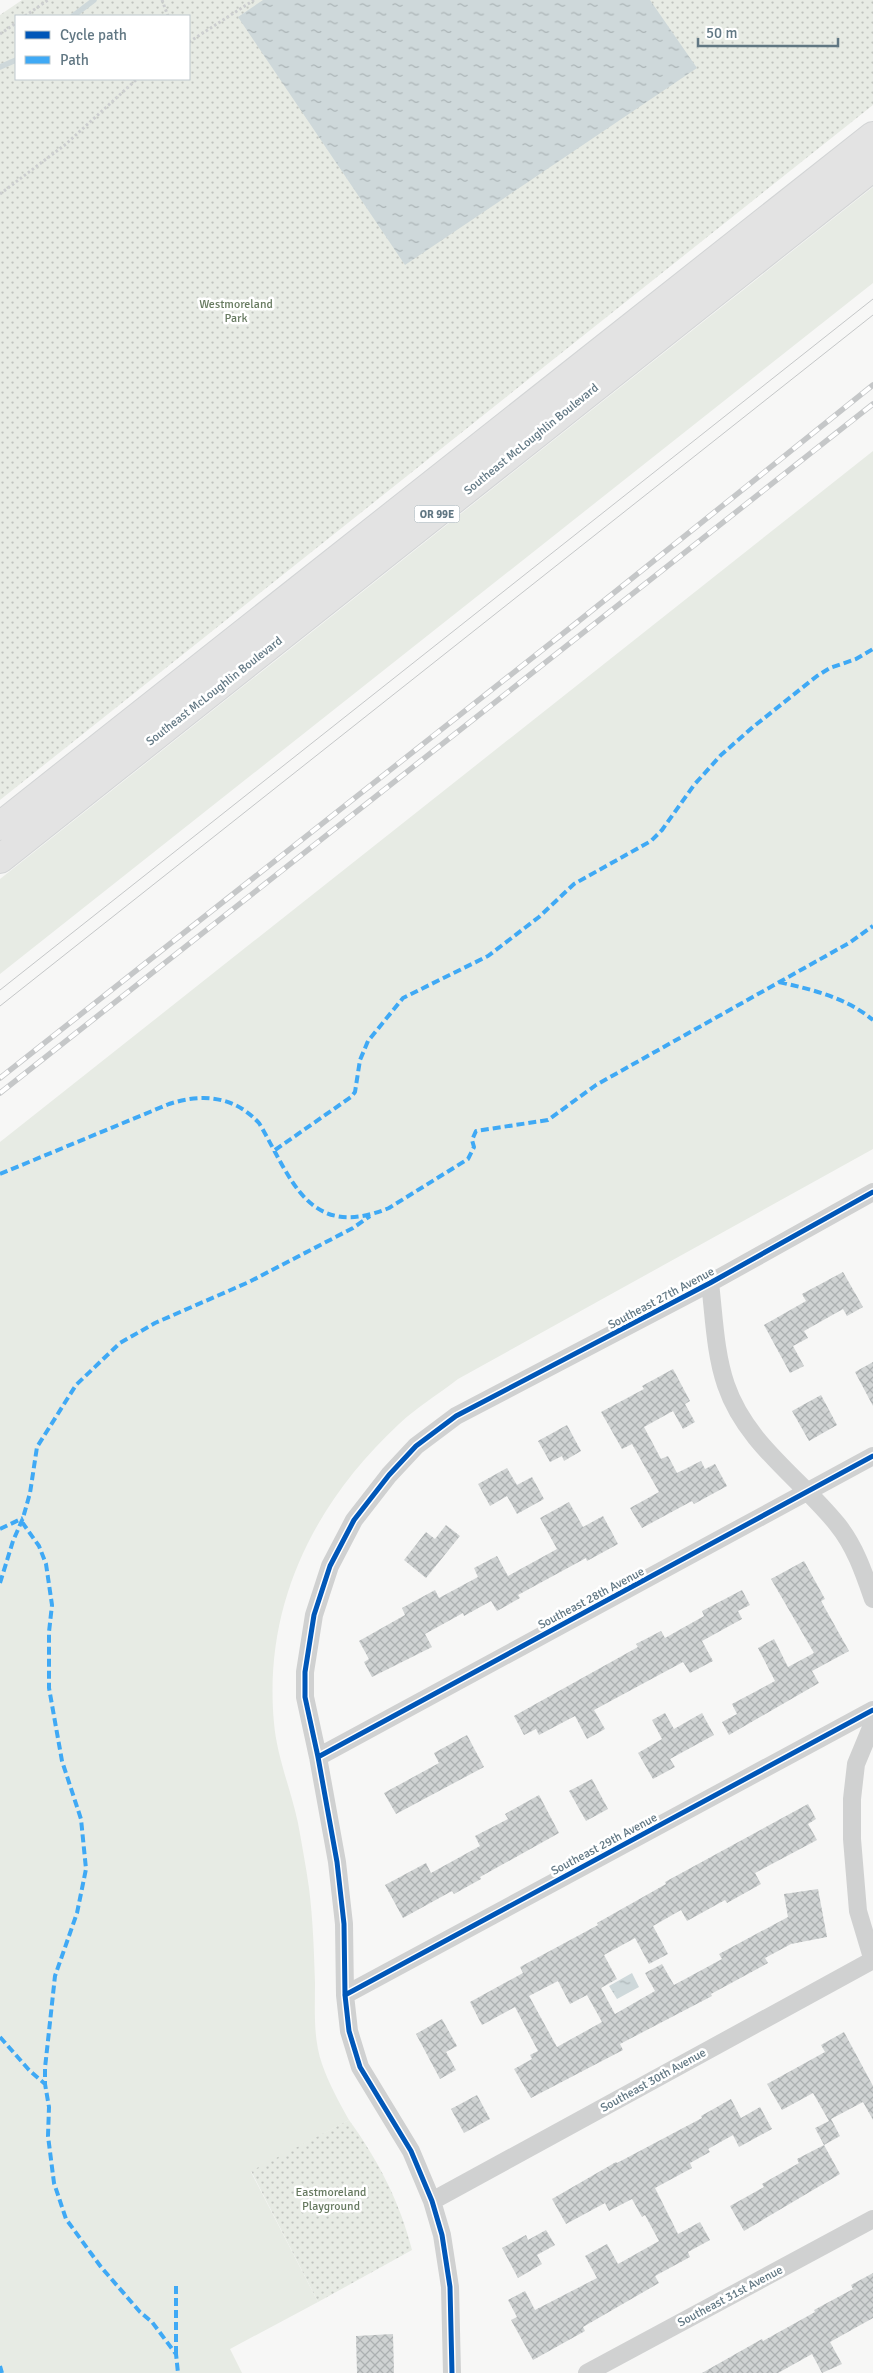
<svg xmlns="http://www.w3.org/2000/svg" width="873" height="2373" viewBox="0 0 873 2373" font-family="Signika,sans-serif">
<defs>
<pattern id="park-dots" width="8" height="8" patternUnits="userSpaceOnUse" patternTransform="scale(1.25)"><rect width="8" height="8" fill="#e7ebe4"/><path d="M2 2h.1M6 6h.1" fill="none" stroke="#bfc3be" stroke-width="1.8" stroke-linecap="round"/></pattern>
<pattern id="water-ripples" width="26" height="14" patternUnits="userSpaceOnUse" patternTransform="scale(1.25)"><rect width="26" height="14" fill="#ced8da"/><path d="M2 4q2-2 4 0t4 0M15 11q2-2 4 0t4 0" fill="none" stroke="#abb4b6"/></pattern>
<pattern id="building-cross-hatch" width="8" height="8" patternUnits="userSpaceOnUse" patternTransform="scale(1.25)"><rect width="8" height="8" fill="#d0d3d3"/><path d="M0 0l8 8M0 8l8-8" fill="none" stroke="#acb0b1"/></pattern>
</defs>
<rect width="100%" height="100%" fill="#f7f7f6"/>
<path fill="#e7ebe4" d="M873,187V283L0,974V879Z
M873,451V1149L458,1379C439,1394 417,1407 399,1424C314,1503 263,1605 274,1723C277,1757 291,1790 298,1823C302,1845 306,1867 309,1888C313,1920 314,1951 315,1983C315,2010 313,2038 322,2064C329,2084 339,2102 349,2120L251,2172L318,2302L230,2349L242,2373H0V1142Z"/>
<path fill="url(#park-dots)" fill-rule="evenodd" d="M22,0H873V105L0,800V15ZM16,16H189V79H16Z
M349,2120C378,2160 400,2202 412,2250L318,2302L251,2171Z"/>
<path fill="url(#water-ripples)" d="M263,0H650L697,68L405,265L238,17Z
M632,1973L639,1987L617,1999L609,1986Z"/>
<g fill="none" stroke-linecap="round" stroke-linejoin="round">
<path stroke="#ced8da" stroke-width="5.5" d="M73,16L94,0
M0,67L16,60"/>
</g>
<path fill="url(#building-cross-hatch)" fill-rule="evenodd" d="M843,1272L863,1307L847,1316L843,1309L804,1331L808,1338L793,1346L804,1366L790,1373L764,1325L806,1301L802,1294Z
M873,1362V1406L855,1372Z
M673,1369L690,1401L685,1404L695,1422L683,1429L673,1411L644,1427L661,1459L668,1456L677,1473L701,1461L705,1469L715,1464L727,1486L694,1504L692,1501L642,1528L630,1508L659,1492L632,1444L622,1449L601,1412L644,1389L642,1386Z
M821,1395L837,1425L809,1441L792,1411Z
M567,1425L581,1451L564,1461L562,1456L550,1462L538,1441Z
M507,1468L517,1485L532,1477L544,1499L517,1514L507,1496L490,1506L478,1484Z
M569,1502L583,1527L603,1516L618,1544L587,1561L586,1558L518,1595L520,1598L497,1611L491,1601L464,1616L463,1613L425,1634L432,1647L372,1677L364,1662L369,1659L359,1641L405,1615L402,1608L435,1590L439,1598L478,1577L474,1568L497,1556L508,1576L557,1549L540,1518Z
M446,1525L460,1536L426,1578L404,1560L426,1532L435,1539Z
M804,1561L825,1599L821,1601L849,1651L812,1671L819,1683L729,1735L722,1722L737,1714L732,1704L775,1681L758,1648L774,1639L788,1667L814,1653L771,1579Z
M742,1590L750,1605L738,1611L742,1619L702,1641L713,1661L690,1673L683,1662L594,1710L605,1729L587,1739L575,1716L539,1735L536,1729L524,1735L514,1716L638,1647L636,1644L661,1631L665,1638L704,1616L702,1611Z
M665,1713L674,1729L702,1713L714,1735L670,1759L675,1767L653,1779L638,1753L662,1739L652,1720Z
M467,1735L484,1767L396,1814L384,1793L439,1763L434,1753Z
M592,1779L608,1809L586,1821L569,1791Z
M539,1795L559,1833L480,1877L481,1879L454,1894L452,1891L403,1918L385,1885L426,1863L431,1873L480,1846L475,1836L508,1819L505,1814Z
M808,1804L816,1819L808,1824L817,1840L755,1873L761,1884L727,1903L725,1900L687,1921L681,1910L653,1926L668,1954L649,1964L635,1938L604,1955L617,1979L601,1988L615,2014L655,1991L645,1973L662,1964L674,1985L722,1959L719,1954L788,1917L784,1894L818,1889L827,1937L791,1944L765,1958L768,1963L711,1994L712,1996L620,2044L623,2050L531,2098L514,2069L532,2059L530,2055L538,2051L515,2007L482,2025L470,2002L523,1973L520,1967L598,1925L597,1923L666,1884L665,1882ZM558,1981L570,2004L587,1995L602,2022L557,2047L529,1996Z
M442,2019L457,2046L446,2052L456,2070L440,2079L416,2034Z
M844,2032L873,2086V2120L863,2102L831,2119L840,2136L824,2145L815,2128L829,2121L813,2093L782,2110L767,2084L825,2052L821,2045Z
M477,2095L490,2119L464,2133L451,2109Z
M731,2099L741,2118L760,2107L772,2129L739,2147L733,2135L708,2149L710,2152L690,2163L692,2168L655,2188L678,2234L700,2222L710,2240L688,2252L690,2257L655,2276L659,2283L583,2327L585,2331L533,2360L511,2320L517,2317L508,2300L525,2291L535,2310L597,2278L585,2256L607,2244L618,2264L659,2241L645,2215L642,2217L632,2199L609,2211L605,2203L566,2224L552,2199L616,2162L617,2163L702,2118L701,2116Z
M824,2145L840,2174L744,2231L730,2206L764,2187L762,2184L799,2163L797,2159Z
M546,2230L555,2245L537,2255L542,2264L518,2278L502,2248L526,2235L528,2240Z
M873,2273V2318L830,2342L842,2364L822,2373L812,2354L778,2373H702L762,2339L763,2341L815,2312L814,2310L853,2289L851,2285Z
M393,2334L394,2373H357L356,2336Z"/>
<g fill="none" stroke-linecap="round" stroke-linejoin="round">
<defs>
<path id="trunk" d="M0,826L873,136
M0,859L873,167"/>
</defs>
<use href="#trunk" stroke="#d2d4d5" stroke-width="30"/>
<path stroke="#cccecf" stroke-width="3" stroke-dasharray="2.5 2.5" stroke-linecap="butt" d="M162,0L168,16
M25,16L48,0
M0,34L16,23
M189,42L254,0
M0,194L66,144L137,79"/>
<path stroke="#d0d1d1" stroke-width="18" d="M710,1283C714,1316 715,1353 726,1385C746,1444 800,1478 837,1524C855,1546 864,1573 873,1599
M873,1723L856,1764L852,1799V1839L858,1911L873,1961
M318,1757L873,1456
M345,1995L873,1710
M432,2201L873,1960
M452,2373L450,2287L442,2235L432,2201L411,2151L360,2067L349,2031L345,1995L344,1924L337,1862L318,1757L305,1697V1672L314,1615L330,1566L354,1520L389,1475L416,1446L456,1416L710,1283L873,1192
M587,2373L873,2219"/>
<use href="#trunk" stroke="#e3e3e3" stroke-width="28"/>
<path stroke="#c5c7c8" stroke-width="1" d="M0,990L873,299
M0,1006L873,315"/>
<defs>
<path id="rail" d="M0,1078L575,624L873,385
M0,1093L873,404"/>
</defs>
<use href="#rail" stroke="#c5c7c8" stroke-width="5.5"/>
<use href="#rail" stroke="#fff" stroke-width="4" stroke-dasharray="11" stroke-linecap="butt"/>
<path stroke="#3fa9f5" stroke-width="4" stroke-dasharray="8 4" stroke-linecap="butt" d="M779,982C813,990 845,997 873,1020
M275,1150L351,1097L355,1092L360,1060L368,1041L403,998L488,956L539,917L574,884L651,841L662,830L694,785L721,755L753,727L817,676L830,668L856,659L873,649
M0,1174L169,1104C203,1093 234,1096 259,1123C292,1179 308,1241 389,1208L468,1159L474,1147L472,1140L476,1131L548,1120L596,1085L849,943L873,926
M22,1522L39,1546L46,1564L52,1605L49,1632V1688L62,1761L81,1819L86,1869L77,1913L55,1976L45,2068V2084L49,2107L48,2136L54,2183L66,2219L101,2267L140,2312L152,2322L176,2354L178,2373
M0,1529L23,1518
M0,1583L13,1541L23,1518L30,1493L37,1447L76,1385L120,1343L155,1323L249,1282L353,1228L370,1216
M0,2037L29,2070L45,2084
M176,2286V2354
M0,2366L2,2373"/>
<defs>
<path id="cycleway" d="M318,1757L873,1456
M345,1995L873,1710
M452,2373L450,2287L442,2235L432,2201L411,2151L360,2067L349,2031L345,1995L344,1924L337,1862L318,1757L305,1697V1672L314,1615L330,1566L354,1520L389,1475L416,1446L456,1416L710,1283L873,1192"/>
</defs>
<use href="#cycleway" stroke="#fff" stroke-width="8"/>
<use href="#cycleway" stroke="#0057b8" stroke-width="5"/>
</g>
<g text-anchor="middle" stroke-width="5" stroke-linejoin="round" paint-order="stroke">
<rect fill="#fff" stroke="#90a0a8" stroke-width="1" x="414.5" y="505.5" width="45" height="17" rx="4"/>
<g font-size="11" font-weight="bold" fill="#617783">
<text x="437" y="518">OR 99E</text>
</g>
<g font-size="12" fill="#677a60" stroke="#fff">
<text x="236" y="308">Westmoreland<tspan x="236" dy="14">Park</tspan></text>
<text x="331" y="2196">Eastmoreland<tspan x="331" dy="14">Playground</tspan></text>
</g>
<g font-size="12" fill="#617783" stroke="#fff">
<text transform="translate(531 439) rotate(-39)" y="4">Southeast McLoughlin Boulevard</text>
<text transform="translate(214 691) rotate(-38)" y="4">Southeast McLoughlin Boulevard</text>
<text transform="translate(661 1298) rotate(-28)" y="4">Southeast 27th Avenue</text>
<text transform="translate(591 1598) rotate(-28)" y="4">Southeast 28th Avenue</text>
<text transform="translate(604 1844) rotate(-28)" y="4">Southeast 29th Avenue</text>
<text transform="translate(653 2080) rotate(-29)" y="4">Southeast 30th Avenue</text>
<text transform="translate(730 2296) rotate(-28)" y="4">Southeast 31st Avenue</text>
</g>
</g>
<rect x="15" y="15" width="175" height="65" fill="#ffffff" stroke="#c0c9cd"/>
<rect x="25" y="31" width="25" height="8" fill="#0057b8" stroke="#c0c9cd"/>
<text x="60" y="40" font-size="15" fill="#617783">Cycle path</text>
<rect x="25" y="56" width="25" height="8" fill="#3fa9f5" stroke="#c0c9cd"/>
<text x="60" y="65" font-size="15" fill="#617783">Path</text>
<path d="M698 38v8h140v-8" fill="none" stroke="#617783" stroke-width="2.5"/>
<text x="706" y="38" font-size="15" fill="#617783" stroke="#ffffff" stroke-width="4" paint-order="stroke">50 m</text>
</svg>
